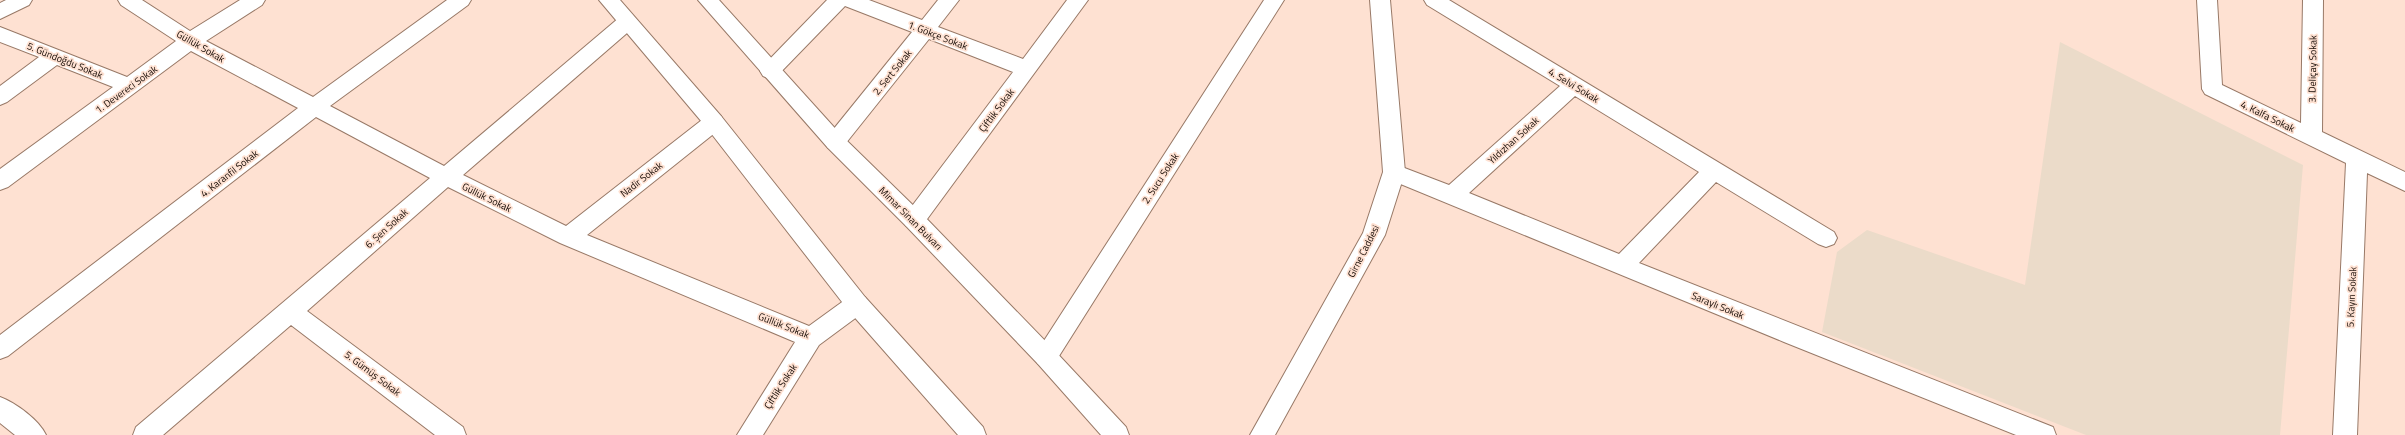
<svg xmlns="http://www.w3.org/2000/svg" width="2405" height="435" viewBox="0 0 2405 435" font-family="'Titillium Web',sans-serif">
<rect width="100%" height="100%" fill="#fee1d2"/>
<path fill="#ebdbc9" d="M2060,42L2303,165L2280,435H2086L1822,332L1837,252L1867,230L2025,285Z"/>
<g fill="none" stroke-linecap="round" stroke-linejoin="round">
<defs>
<path id="street" d="M6,0H32L29,5L0,19V3Z
M118,0H142L190,31L240,0H265L262,5L206,41L313,97L447,0H471L468,5L330,106L444,166L620,17L627,15L634,17L637,22L634,27L463,175L566,226L707,116L714,114L721,116L724,122L721,128L587,235L809,326L849,297L857,294L865,297L869,304L865,311L819,345L763,435H737L795,342L560,243L448,187L307,311L463,427L466,435H435L291,325L163,435H133L136,427L430,178L316,117L8,356L0,359V335L298,108L191,51L8,187L0,190V169L113,87L57,65L7,102L0,105V86L39,57L0,42V27L127,77L176,41L121,5Z
M827,0H869L922,20L938,0H959L938,27L1023,59L1067,0H1088L922,226L914,229L906,226L903,220L906,214L1013,72L929,39L842,148L835,150L828,148L824,142L828,136L912,32L845,6L777,76L770,79L763,76L760,71L763,66Z
M1264,0H1284L1054,364L1046,367L1038,364L1034,357L1038,350Z
M1424,0H1449L1834,232L1837,238L1834,244L1826,247L1818,244L1716,182L1639,263L2053,427L2056,435H2016L1784,342L1386,178L1383,172L1386,166L1394,164L1449,185L1560,86L1427,5ZM1575,96L1699,172L1619,254L1469,193Z
M2197,0H2217L2222,85L2301,123L2303,0H2323L2322,132L2405,172V191L2367,173L2357,435H2333L2346,163L2205,94L2202,89Z
M0,397C16,403 39,420 46,435H15L0,423Z"/>
<path id="secondary" d="M1370,0H1390L1405,172L1385,235L1275,435H1250L1363,233L1383,172Z"/>
<path id="primary" d="M599,0H620L721,116L865,297L983,427L986,435H958L849,311L707,128Z
M698,0H719L842,136L922,214L1054,350L1126,427L1129,435H1101L1038,364L906,226L828,148Z"/>
</defs>
<use href="#street" stroke="#987967" stroke-width="2"/>
<use href="#secondary" stroke="#987967" stroke-width="2"/>
<use href="#primary" stroke="#987967" stroke-width="2"/>
<use href="#street" fill="#fff" fill-rule="evenodd"/>
<use href="#secondary" fill="#fff" fill-rule="evenodd"/>
<use href="#primary" fill="#fff" fill-rule="evenodd"/>
</g>
<g text-anchor="middle" stroke-width="3.5" stroke-linejoin="round" paint-order="stroke">
<g font-size="10" fill="#160b05" stroke="#fee1d2">
<text transform="translate(938 35) rotate(21)" y="4">1. Gökçe Sokak</text>
<text transform="translate(201 46) rotate(30)" y="4">Güllük Sokak</text>
<text transform="translate(65 60) rotate(22)" y="4">5. Gündoğdu Sokak</text>
<text transform="translate(2312 69) rotate(-89)" y="4">3. Deliçay Sokak</text>
<text transform="translate(892 72) rotate(-51)" y="4">2. Sert Sokak</text>
<text transform="translate(1574 85) rotate(31)" y="4">4. Selvi Sokak</text>
<text transform="translate(126 89) rotate(-36)" y="4">1. Devereci Sokak</text>
<text transform="translate(996 110) rotate(-53)" y="4">Çiftlik Sokak</text>
<text transform="translate(2268 116) rotate(26)" y="4">4. Kalfa Sokak</text>
<text transform="translate(1513 140) rotate(-42)" y="4">Yıldızhan Sokak</text>
<text transform="translate(229 173) rotate(-38)" y="4">4. Karanfil Sokak</text>
<text transform="translate(1160 178) rotate(-57)" y="4">2. Sucu Sokak</text>
<text transform="translate(641 179) rotate(-38)" y="4">Nadir Sokak</text>
<text transform="translate(487 197) rotate(26)" y="4">Güllük Sokak</text>
<text transform="translate(911 218) rotate(45)" y="4">Mimar Sinan Bulvarı</text>
<text transform="translate(386 228) rotate(-42)" y="4">6. Şen Sokak</text>
<text transform="translate(1363 251) rotate(-63)" y="4">Girne Caddesi</text>
<text transform="translate(2351 297) rotate(-87)" y="4">5. Kayın Sokak</text>
<text transform="translate(1718 305) rotate(22)" y="4">Saraylı Sokak</text>
<text transform="translate(784 325) rotate(21)" y="4">Güllük Sokak</text>
<text transform="translate(373 373) rotate(37)" y="4">5. Gümüş Sokak</text>
<text transform="translate(780 386) rotate(-57)" y="4">Çiftlik Sokak</text>
</g>
</g>
</svg>
